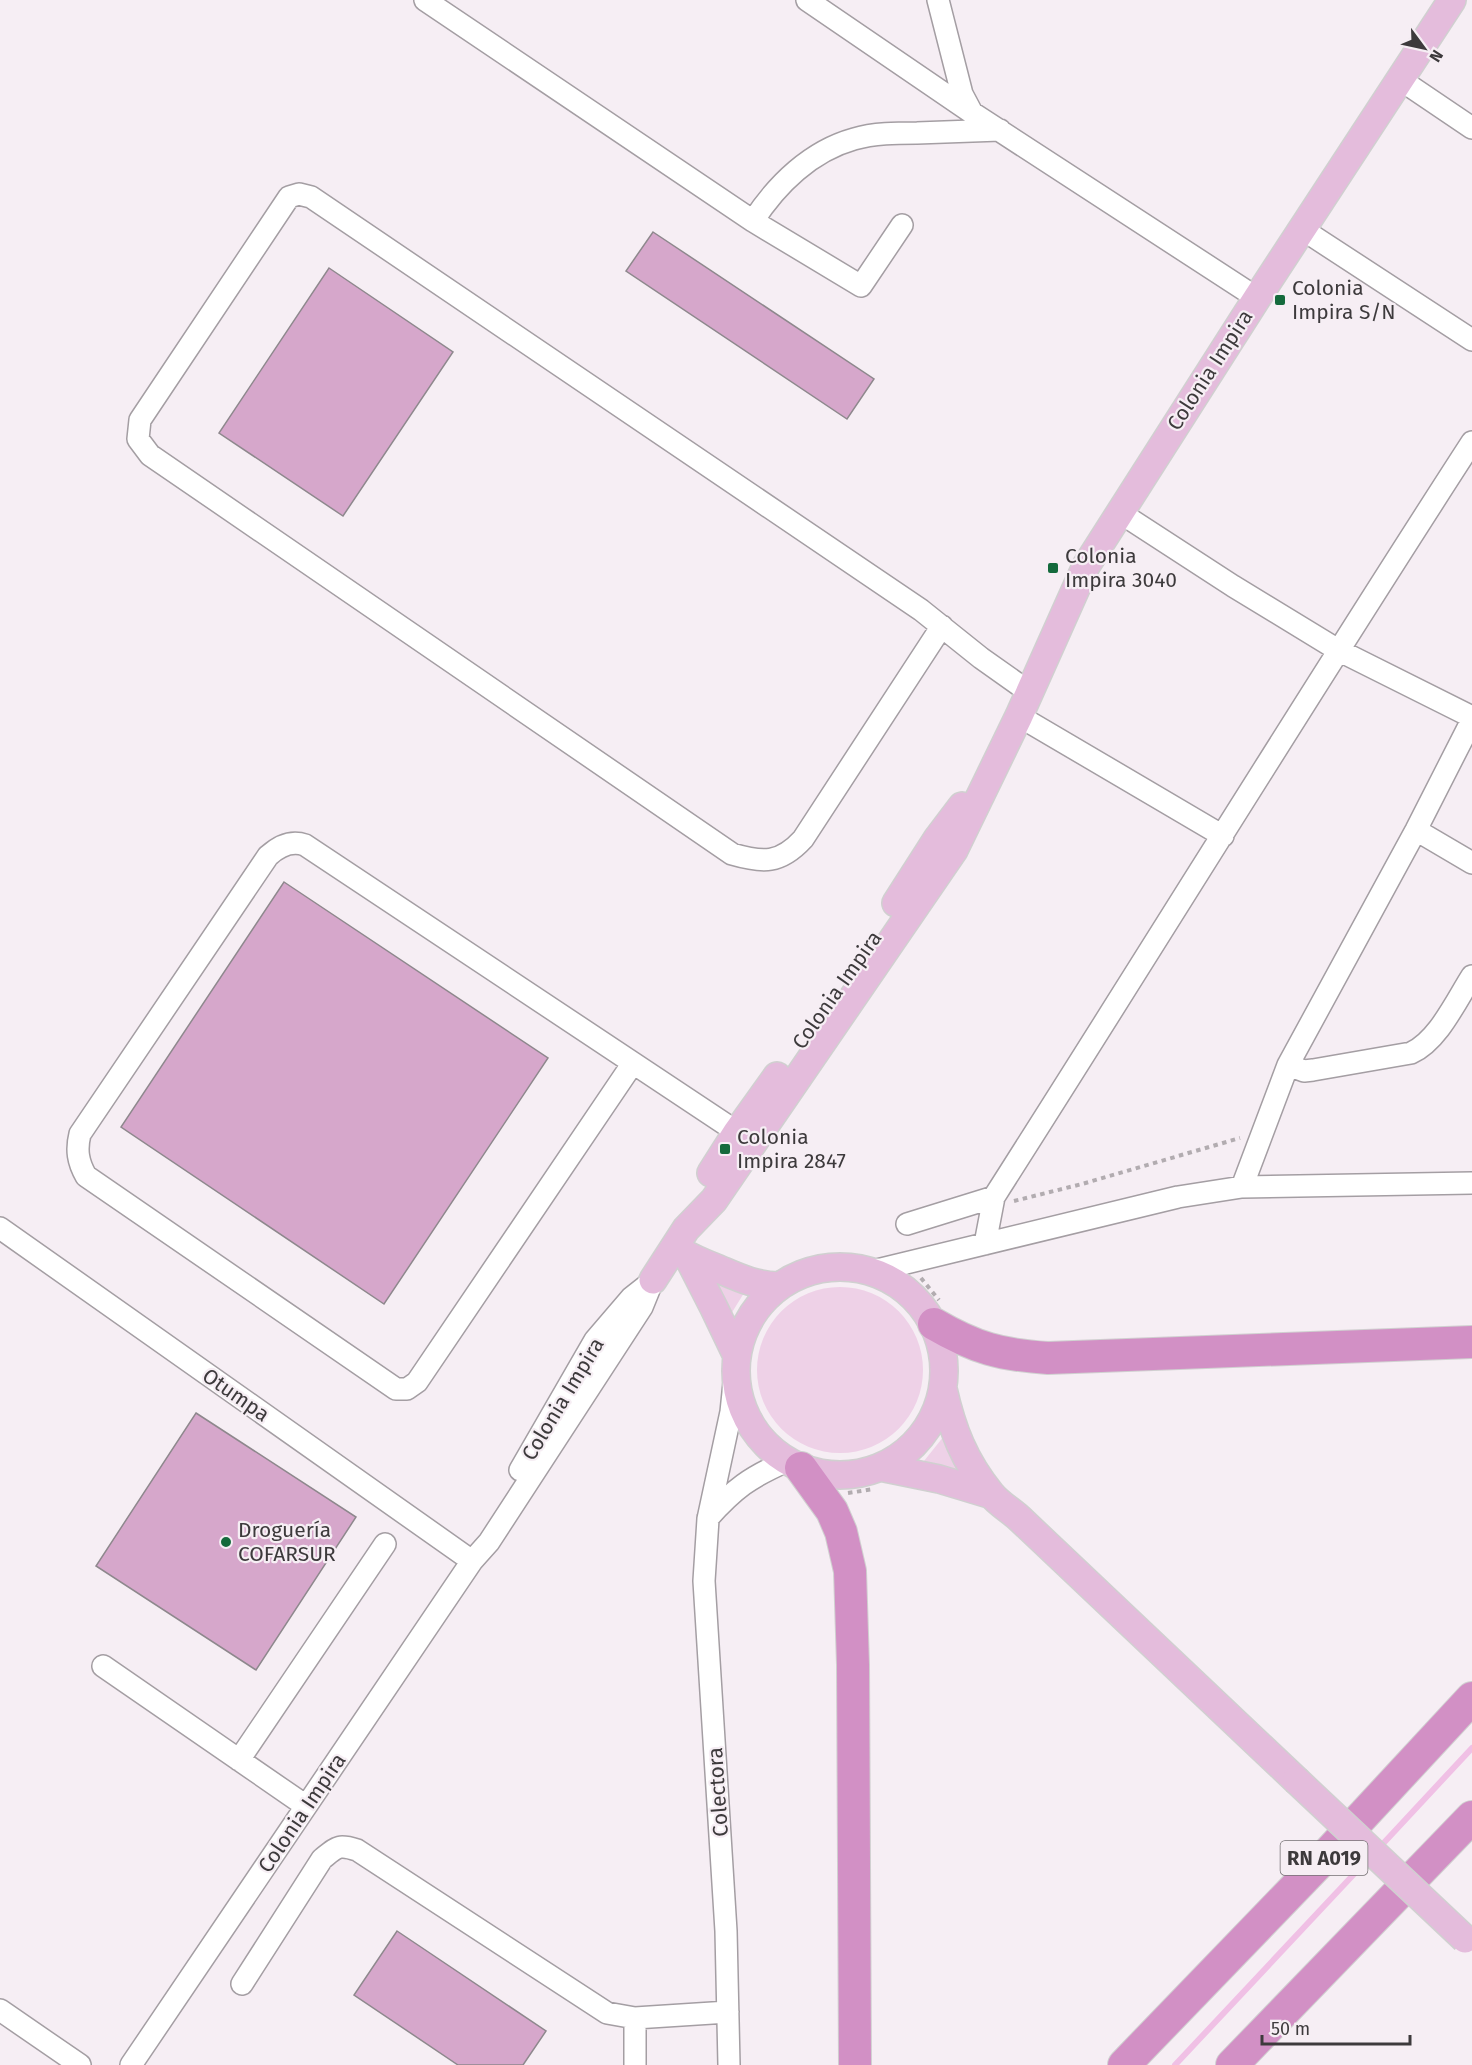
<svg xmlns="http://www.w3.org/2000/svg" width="1472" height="2065" viewBox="0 0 1472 2065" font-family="'Fira Sans',sans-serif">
<rect width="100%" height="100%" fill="#f6eef4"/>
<path fill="#eed1e7" d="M713,1278L744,1293L731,1314Z
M757 1370a83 83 0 1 1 166 0a83 83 0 1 1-166 0Z
M944,1436L967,1476L920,1466Z"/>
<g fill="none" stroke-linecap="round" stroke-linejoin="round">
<path stroke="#f0c0e5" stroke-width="6" d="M1379,1848L1472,1748
M1175,2065L1370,1857"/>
</g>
<path fill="#d6a7cb" stroke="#8e888d" stroke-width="1.5" d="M653,232L874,379L847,419L626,271Z
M329,268L453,352L343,516L219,433Z
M284,882L548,1058L384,1304L121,1127Z
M196,1413L356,1517L256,1670L96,1566Z
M397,1931L546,2031L523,2065H458L354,1995Z"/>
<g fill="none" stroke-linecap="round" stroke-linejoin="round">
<defs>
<path id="minor" d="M425,0L753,221L861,286L902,225
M807,0L971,112L1257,298
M938,0L962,94L971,111
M1401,80L1472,128
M753,221C777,184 811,151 854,139C874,133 897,133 917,133C945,132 972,131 1000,130
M1302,229L1472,340
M1119,512L1233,586L1338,650L1472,717
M942,626L803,839C780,864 763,863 732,854L150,455L138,439L140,420L289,197L299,194L311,197L921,610L981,658L1029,692
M1019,716L1223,836
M1416,830L1472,863
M633,1063L417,1382L407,1389H396L86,1176C78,1162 76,1150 80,1134L268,856C279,846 291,840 305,845L737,1132
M1288,1065L1304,1071L1313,1070L1411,1053C1438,1041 1456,1001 1472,976
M1242,1187L1288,1065L1416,830L1472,720
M907,1224L994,1197
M0,1228L472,1561
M985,1244L994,1197C1154,946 1310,692 1472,442
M873,1271L1178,1197L1242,1187L1472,1183
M520,1470L595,1340L631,1298L650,1283
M708,1518C734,1489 750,1477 787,1461
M103,1666L306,1806
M239,1760L385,1544
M242,1984L322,1859C337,1847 338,1844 357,1850L607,2013L635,2018L728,2012
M0,2010L80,2065
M131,2065L472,1561L489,1542L642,1307L653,1280
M635,2065V2018
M729,2065L726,1931L704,1581L708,1519L731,1412L735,1373"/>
<path id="major" d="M896,903L937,839L962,806
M711,1173L737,1132L777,1076
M675,1247C689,1259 704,1262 721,1270C742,1279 755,1285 779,1286
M688,1257L714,1308L737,1356
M736 1371a104 104 0 1 1 208 0a104 104 0 1 1-208 0Z
M653,1280L686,1229L714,1200L954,850L1019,716L1086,566L1257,298L1452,0
M943,1389C952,1429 964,1461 991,1494C998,1503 1010,1510 1019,1518L1296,1780
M880,1467L939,1479L992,1495"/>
<path id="highway" d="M934,1324C975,1348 1001,1355 1048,1358L1472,1342
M801,1468L832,1511L841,1532L850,1571L853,1665L855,2065
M1124,2065L1318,1864L1472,1698
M1232,2065L1472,1817"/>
</defs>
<use href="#minor" stroke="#a49ea3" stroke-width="24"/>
<use href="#major" stroke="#d0d0d0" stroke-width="30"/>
<use href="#highway" stroke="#d0d0d0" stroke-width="34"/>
<path stroke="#b2acb0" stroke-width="4" stroke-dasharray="4.5 4.5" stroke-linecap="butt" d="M1014,1201L1082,1184L1240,1138
M921,1278L939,1300
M848,1493L874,1489"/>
<use href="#minor" stroke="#fff" stroke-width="21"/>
<use href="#major" stroke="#e4bcdc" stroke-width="27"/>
<use href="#highway" stroke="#d290c5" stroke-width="32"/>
<defs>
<path id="major-bridge" d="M1296,1780L1465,1939"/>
</defs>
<use href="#major-bridge" stroke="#d0d0d0" stroke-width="30" stroke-linecap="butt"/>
<use href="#major-bridge" stroke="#e4bcdc" stroke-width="27"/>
</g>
<g fill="#146a3c" stroke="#f6eef4" stroke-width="2">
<rect x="1274" y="294" width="12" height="12" rx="3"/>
<rect x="1047" y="562" width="12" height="12" rx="3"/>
<rect x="719" y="1143" width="12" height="12" rx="3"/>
<circle cx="226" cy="1542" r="6"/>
</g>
<g text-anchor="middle" stroke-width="4.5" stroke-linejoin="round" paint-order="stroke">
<rect fill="#f6eef4" stroke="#747073" stroke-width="1.5" x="1280.5" y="1841" width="87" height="34" rx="4.5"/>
<g font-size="20" font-weight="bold" fill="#3d3a3c">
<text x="1324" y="1865">RN A019</text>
</g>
<g font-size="21" fill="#3d3a3c" stroke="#f6eef4" text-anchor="start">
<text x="1292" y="295">Colonia<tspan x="1292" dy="24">Impira S/N</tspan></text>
<text x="1065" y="563">Colonia<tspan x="1065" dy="24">Impira 3040</tspan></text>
<text x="737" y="1144">Colonia<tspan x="737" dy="24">Impira 2847</tspan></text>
<text x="238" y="1537">Droguería<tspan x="238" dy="24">COFARSUR</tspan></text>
</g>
<g font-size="21" fill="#3d3a3c" stroke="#f6eef4">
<text transform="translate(1210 370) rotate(-57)" y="7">Colonia Impira</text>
<text transform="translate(837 990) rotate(-55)" y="7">Colonia Impira</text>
<text transform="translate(236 1395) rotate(35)" y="7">Otumpa</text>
<text transform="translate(563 1399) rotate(-59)" y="7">Colonia Impira</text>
<text transform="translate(718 1792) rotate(-94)" y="7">Colectora</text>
<text transform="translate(302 1813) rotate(-56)" y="7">Colonia Impira</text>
</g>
</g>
<g transform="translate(1424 48) rotate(123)" stroke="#f6eef4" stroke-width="4.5" paint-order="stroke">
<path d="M0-4.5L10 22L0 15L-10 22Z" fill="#3d3a3c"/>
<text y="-9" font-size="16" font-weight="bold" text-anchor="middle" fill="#3d3a3c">N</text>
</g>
<path d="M1262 2035v9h148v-9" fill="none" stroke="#3d3a3c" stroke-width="3"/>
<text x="1271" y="2035" font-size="18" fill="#3d3a3c" stroke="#f6eef4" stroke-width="4.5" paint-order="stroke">50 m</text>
</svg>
